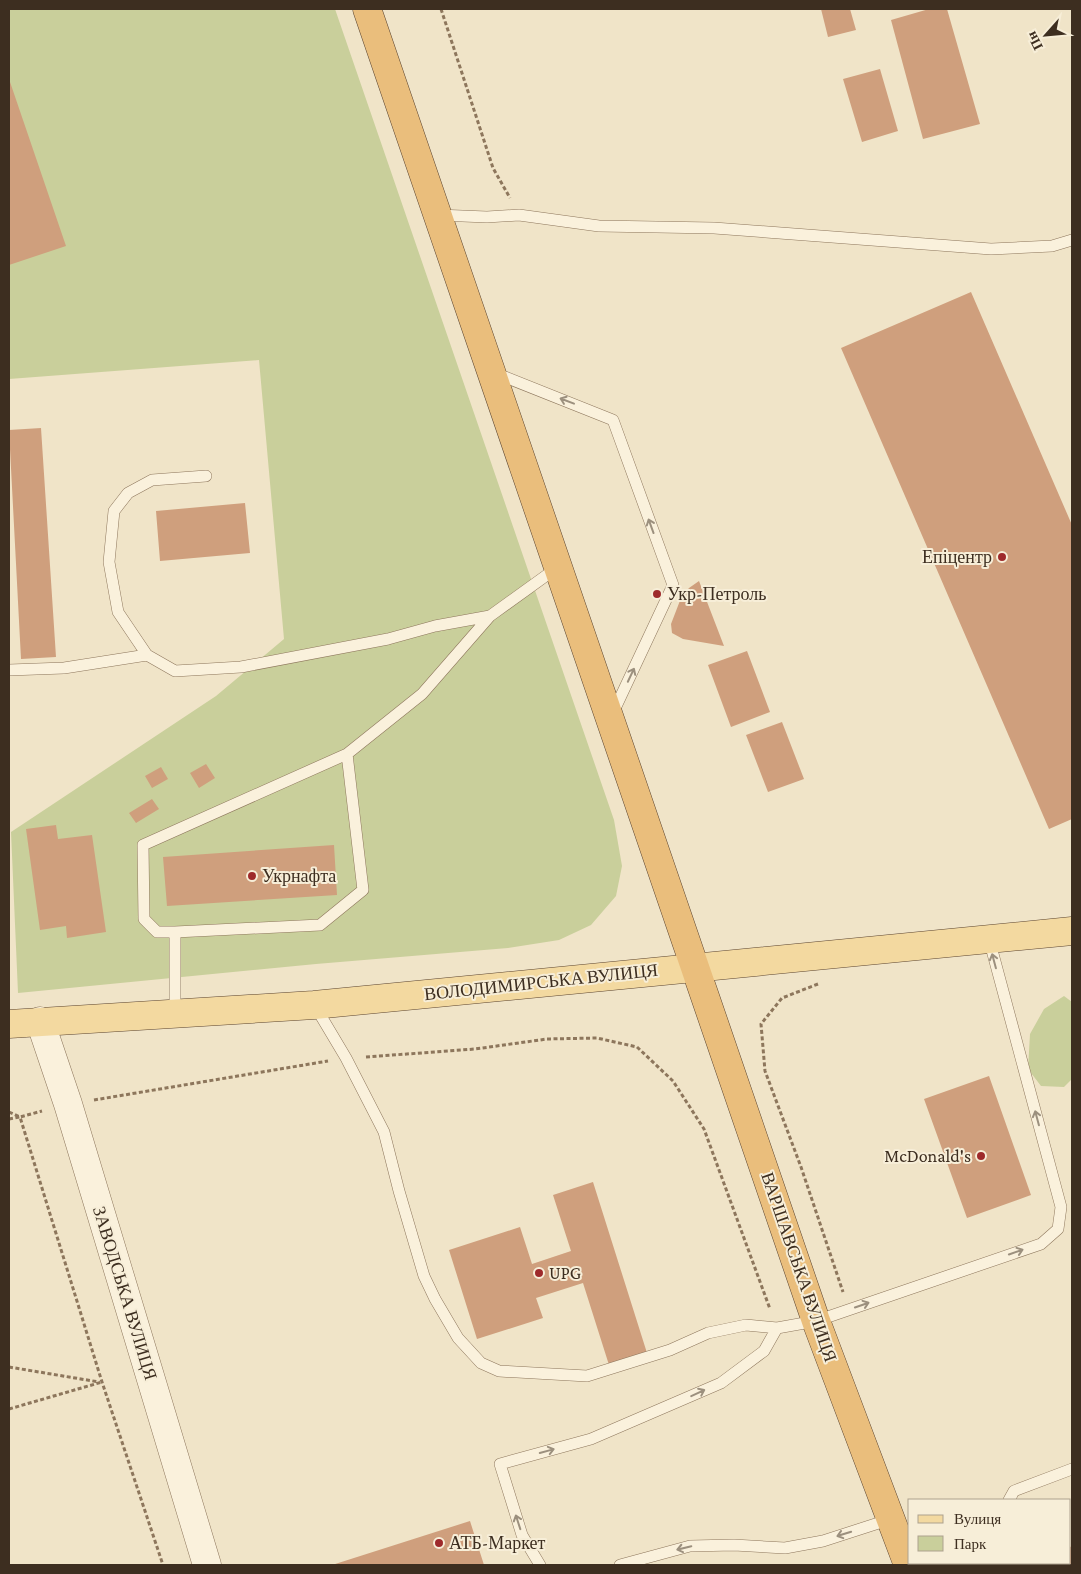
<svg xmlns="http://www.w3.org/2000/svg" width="1081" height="1574" viewBox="0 0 1081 1574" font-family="'Crimson Pro',serif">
<rect width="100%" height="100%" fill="#f0e4c8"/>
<path fill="#c9cf9b" d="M9,9H335L614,820L622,866L616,896L591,925L559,940L508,948L316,964L18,993L11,832L216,696L284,639L259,360L9,379Z
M1064,996L1072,1002V1079L1064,1087L1041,1086L1028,1069L1030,1034L1044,1009Z"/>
<path fill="#cf9f7d" d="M821,9H850L856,30L828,37Z
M929,9H947L980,124L923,139L891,20Z
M880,69L898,131L862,142L843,79Z
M9,79L66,246L9,265Z
M971,292L1072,525V819L1049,829L841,348Z
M41,428L56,657L21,659L9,430Z
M245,503L250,553L160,561L156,511Z
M699,581L724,646L683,639L672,633L671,624L681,598L689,588Z
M747,651L770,712L731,727L708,665Z
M782,722L804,779L768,792L746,735Z
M206,764L215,778L199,788L190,773Z
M161,767L168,779L152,788L145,776Z
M152,799L159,809L136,823L129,813Z
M56,825L58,839L92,835L106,932L67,938L66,926L40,930L26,829Z
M334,845L337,895L167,906L163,857Z
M989,1076L1031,1195L967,1218L924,1099Z
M593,1182L647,1353L609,1365L583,1283L536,1298L543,1318L477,1339L449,1250L520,1227L532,1264L571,1251L553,1195Z
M470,1521L484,1565H332Z
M1072,1546V1565H1053L1052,1563H1070V1547Z"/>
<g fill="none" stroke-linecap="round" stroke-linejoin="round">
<defs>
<path id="service" d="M438,215L487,217L519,215L599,226L714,228L991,249L1052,246L1072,240
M495,373L613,420L673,585L612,715
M147,655L118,612L109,562L114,511L128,493L152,480L206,476
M9,670L64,668L147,655L175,671L241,667L388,639L435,626L490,616
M175,932L320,925L363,890L347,754
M315,1006L346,1058L384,1132L399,1191L424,1276L435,1299L458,1338L481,1363L499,1371L587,1376L670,1350L708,1333L746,1325L777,1328L816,1321L1041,1244L1058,1229L1061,1207L989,939
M175,1013V932H157L144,919L143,845L347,754L422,694L490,616L558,567
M1009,1500L1014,1491L1072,1469
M1022,1563L1023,1565
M540,1565L522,1535L500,1464L591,1439L721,1383L764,1351L777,1328
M620,1565L690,1546L734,1545L785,1548L823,1541L891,1519"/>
<path id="tertiary" d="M40,1021L68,1104L207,1565"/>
<path id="primary" d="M9,1024L314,1005L1072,931"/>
<path id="trunk" d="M367,9L816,1321L908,1565"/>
</defs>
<use href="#service" stroke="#8d765c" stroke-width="12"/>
<use href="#tertiary" stroke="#8d765c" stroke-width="29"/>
<use href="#primary" stroke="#5b4430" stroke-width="29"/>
<use href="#trunk" stroke="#5b4430" stroke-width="29"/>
<path stroke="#8d765c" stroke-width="3" stroke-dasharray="4 2.5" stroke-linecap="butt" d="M441,9L493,168L510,198
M818,984L782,998L761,1024L765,1071L801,1167L843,1292
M366,1057L475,1049L547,1039L597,1038L637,1047L673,1081L704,1129L770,1309
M94,1100L328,1061
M9,1112L20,1117L42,1111
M9,1119L20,1117L102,1382L163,1565
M9,1367L99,1382
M9,1409L102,1382"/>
<use href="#service" stroke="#faf1dc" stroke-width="11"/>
<use href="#tertiary" stroke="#faf1dc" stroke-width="28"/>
<use href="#primary" stroke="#f3d9a0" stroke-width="28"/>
<use href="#trunk" stroke="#eabe7c" stroke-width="28"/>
</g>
<defs><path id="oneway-shaft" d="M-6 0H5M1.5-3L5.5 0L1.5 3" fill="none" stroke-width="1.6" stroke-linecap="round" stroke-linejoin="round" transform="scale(1.25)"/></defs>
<g stroke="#9c907e">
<use href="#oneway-shaft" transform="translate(567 401) rotate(-159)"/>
<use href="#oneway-shaft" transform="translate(651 526) rotate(-110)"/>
<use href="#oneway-shaft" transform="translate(631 675) rotate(-65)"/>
<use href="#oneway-shaft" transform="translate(994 961) rotate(-105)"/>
<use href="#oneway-shaft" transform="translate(1037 1118) rotate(-105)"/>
<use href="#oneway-shaft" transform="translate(1016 1252) rotate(-19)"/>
<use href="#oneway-shaft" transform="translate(862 1305) rotate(-19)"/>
<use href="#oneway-shaft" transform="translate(698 1393) rotate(-25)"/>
<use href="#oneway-shaft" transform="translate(547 1451) rotate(-15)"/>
<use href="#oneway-shaft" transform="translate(518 1522) rotate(-108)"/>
<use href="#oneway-shaft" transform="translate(844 1534) rotate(163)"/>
<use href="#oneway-shaft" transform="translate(684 1548) rotate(167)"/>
</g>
<g fill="#9e2a2b" stroke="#f7eed8" stroke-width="2">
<circle cx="1002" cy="557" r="5"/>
<circle cx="657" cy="594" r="5"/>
<circle cx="252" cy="876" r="5"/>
<circle cx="981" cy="1156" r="5"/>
<circle cx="539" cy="1273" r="5"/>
<circle cx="439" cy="1543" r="5"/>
</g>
<g text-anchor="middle" stroke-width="4" stroke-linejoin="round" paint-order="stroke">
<g font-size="18" fill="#3d2e20" stroke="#f7eed8" text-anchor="start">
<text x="992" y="563" text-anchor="end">Епіцентр</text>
<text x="667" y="600">Укр-Петроль</text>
<text x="262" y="882">Укрнафта</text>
<text x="971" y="1162" text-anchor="end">McDonald's</text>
<text x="549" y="1279">UPG</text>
<text x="449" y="1549">АТБ-Маркет</text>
</g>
<g font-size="18" fill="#3d2e20" stroke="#f7eed8">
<text transform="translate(541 982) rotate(-6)" y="6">ВОЛОДИМИРСЬКА ВУЛИЦЯ</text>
<text transform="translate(799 1267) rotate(71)" y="6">ВАРШАВСЬКА ВУЛИЦЯ</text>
<text transform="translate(125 1293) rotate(73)" y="6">ЗАВОДСЬКА ВУЛИЦЯ</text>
</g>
</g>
<rect width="1081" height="1574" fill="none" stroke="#3d2e20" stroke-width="20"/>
<rect x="908" y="1499" width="162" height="65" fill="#f7eed8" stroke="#ada18e"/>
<rect x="918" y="1515" width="25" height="8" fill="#f3d9a0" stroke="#ada18e"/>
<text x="954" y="1524" font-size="15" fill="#3d2e20">Вулиця</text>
<rect x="918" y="1536" width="25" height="15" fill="#c9cf9b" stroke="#ada18e"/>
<text x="954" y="1549" font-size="15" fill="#3d2e20">Парк</text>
<g transform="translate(1046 35) rotate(243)" stroke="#f7eed8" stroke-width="4" paint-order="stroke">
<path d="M0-4L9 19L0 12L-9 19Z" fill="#3d2e20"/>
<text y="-8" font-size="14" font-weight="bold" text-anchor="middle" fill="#3d2e20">Пн</text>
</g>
</svg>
